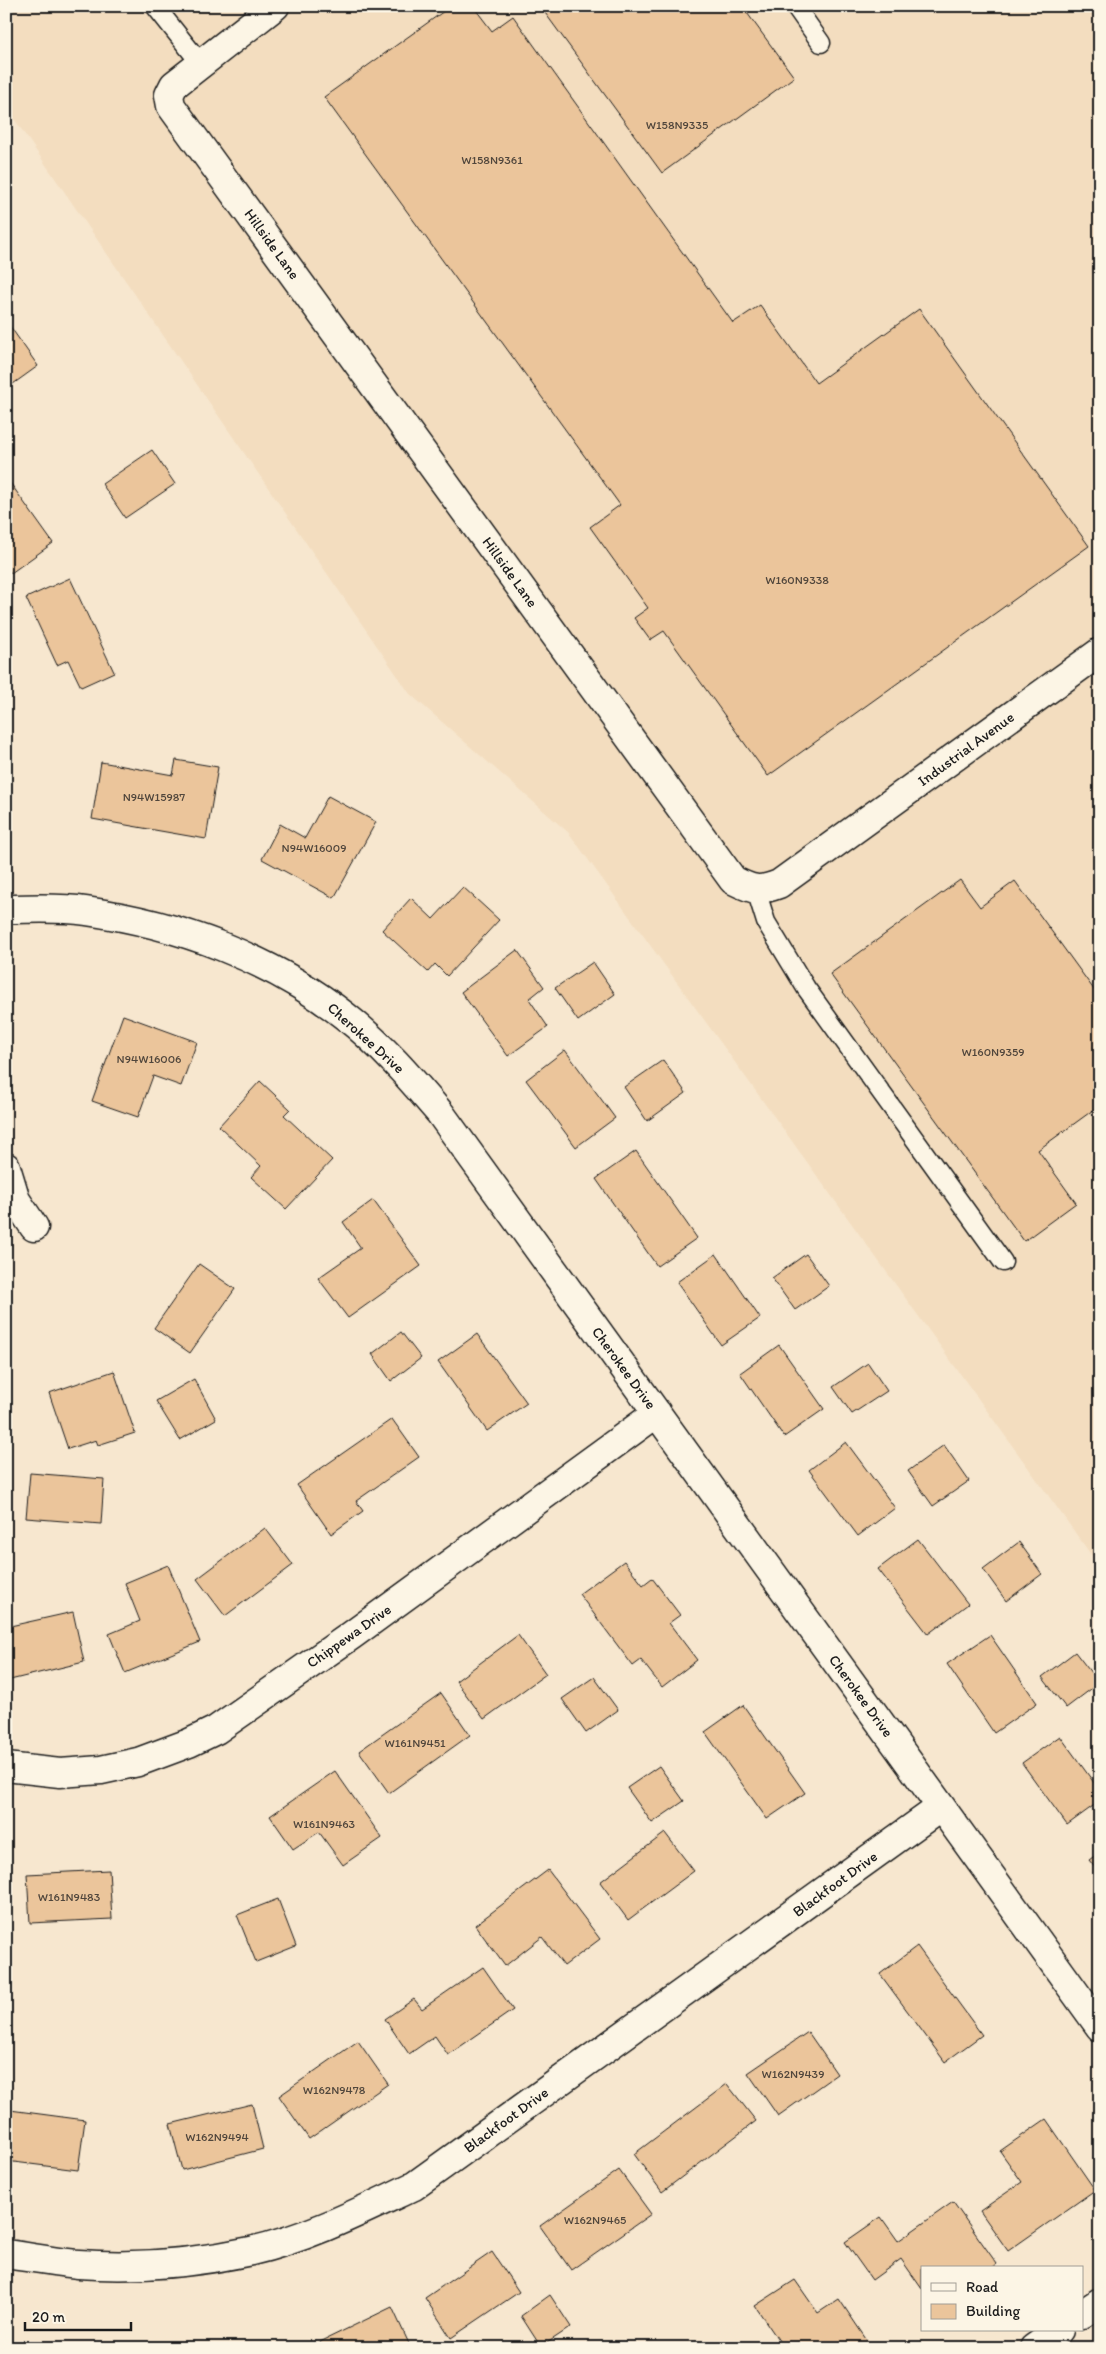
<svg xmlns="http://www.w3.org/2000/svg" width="1106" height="2354" viewBox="0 0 1106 2354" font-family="Itim,sans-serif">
<rect width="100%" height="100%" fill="#f7e7cf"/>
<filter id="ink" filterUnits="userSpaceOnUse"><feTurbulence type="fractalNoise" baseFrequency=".02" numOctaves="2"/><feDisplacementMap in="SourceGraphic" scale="10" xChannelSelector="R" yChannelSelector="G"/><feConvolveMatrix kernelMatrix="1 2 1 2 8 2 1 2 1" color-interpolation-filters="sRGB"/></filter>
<g filter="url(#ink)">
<path fill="#f3ddbf" d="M6,6H1100V1567L569,833L410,694L6,107Z"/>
<path fill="#ebc59b" stroke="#1c1c1c" d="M451,6H473L492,31L513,16L733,323L760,305L816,383L919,309L1089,546L768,776L664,631L650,640L634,618L648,608L590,527L620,505L324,97Z
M540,6H742L794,77L662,173Z
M7,322L38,366L6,389V323Z
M152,450L175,484L125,518L102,484Z
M6,477L53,543L11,573L6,566Z
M70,578L114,672L81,687L68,660L57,665L26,598Z
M176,760L218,767L206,839L92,819L101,762L173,775Z
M328,796L376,822L334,898L262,859L280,824L305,838Z
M960,880L980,907L1015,881L1100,998V1105L1038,1150L1076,1203L1024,1241L830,974Z
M463,887L499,920L447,976L435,964L428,972L382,930L411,898L433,919Z
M517,950L544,987L529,999L548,1027L508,1056L461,992Z
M593,962L615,994L578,1021L555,988Z
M123,1015L197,1042L181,1086L153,1076L138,1117L92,1101Z
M565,1050L615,1118L576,1147L526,1080Z
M663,1060L686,1093L647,1121L624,1087Z
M260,1081L290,1109L284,1115L332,1160L286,1209L251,1177L261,1166L219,1126Z
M636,1151L697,1238L657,1266L596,1179Z
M373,1200L421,1266L348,1318L318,1278L361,1248L343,1222Z
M716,1254L760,1318L721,1345L677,1282Z
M806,1254L829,1286L795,1310L772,1278Z
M199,1264L235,1289L190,1353L154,1328Z
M401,1332L421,1358L391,1381L372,1354Z
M477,1334L527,1403L487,1431L438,1362Z
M779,1345L824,1409L784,1437L740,1373Z
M868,1363L887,1391L852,1414L833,1387Z
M114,1371L135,1433L98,1445L96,1440L68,1449L49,1393Z
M194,1379L216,1419L180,1440L156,1401Z
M392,1419L419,1457L356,1501L363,1511L331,1534L297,1485Z
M846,1442L895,1508L858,1536L809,1470Z
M944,1445L969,1481L933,1506L908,1471Z
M30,1473L104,1479L101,1524L26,1518Z
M265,1528L293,1565L225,1616L197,1579Z
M918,1539L968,1604L928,1634L878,1569Z
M1019,1542L1042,1574L1006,1601L983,1569Z
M624,1561L643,1585L652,1578L680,1615L669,1623L697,1660L662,1687L641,1660L633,1666L579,1594Z
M168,1565L200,1642L125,1673L109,1634L140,1621L125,1583Z
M73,1612L84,1662L6,1681V1627Z
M518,1635L546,1674L484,1719L456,1681Z
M990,1635L1037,1703L994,1733L947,1664Z
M1075,1652L1099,1683L1066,1708L1042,1677Z
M594,1677L618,1710L586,1733L562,1699Z
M441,1693L470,1735L389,1793L359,1751Z
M743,1705L805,1793L767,1819L705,1732Z
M1060,1736L1100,1791V1801L1067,1825L1022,1763Z
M659,1766L684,1801L652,1823L627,1788Z
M335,1771L382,1838L343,1865L319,1832L293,1849L270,1816Z
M665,1833L694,1871L628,1920L600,1882Z
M1100,1852V1874L1089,1860Z
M109,1870L112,1919L30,1923L27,1874Z
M548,1870L600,1939L564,1966L542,1937L505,1966L475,1925Z
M278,1899L296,1946L256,1962L237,1915Z
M917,1946L982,2035L945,2062L880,1974Z
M483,1967L513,2010L448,2055L435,2036L409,2054L385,2019L414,1999L422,2009Z
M808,2032L837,2074L778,2116L748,2073Z
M358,2041L388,2084L309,2139L279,2096Z
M727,2084L756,2121L662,2192L634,2154Z
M252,2104L263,2149L182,2170L170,2124Z
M10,2110L85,2120L78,2170L6,2161V2121L9,2122Z
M1046,2119L1095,2190L1008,2251L980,2211L1022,2182L1000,2151Z
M619,2170L651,2214L571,2270L540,2226Z
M953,2202L997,2264L992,2268H922V2289L901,2259L872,2280L845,2242L881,2217L898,2241Z
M492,2252L519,2292L451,2338L425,2298Z
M795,2280L818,2313L839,2299L872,2348H784L755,2306Z
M550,2295L571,2327L541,2347L521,2316Z
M392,2307L411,2348H323L320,2342Z"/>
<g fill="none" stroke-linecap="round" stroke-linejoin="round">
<defs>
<path id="lane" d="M155,6L201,64
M795,6L821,43
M756,890L766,922L806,988L1003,1262"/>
<path id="street" d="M275,6L174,85L169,95L171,106L733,880C753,890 758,892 779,884L1100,652
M6,909C33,909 59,907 86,911C178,924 271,958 345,1016C381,1044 411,1079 440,1113L1100,2027
M6,1167L16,1200L34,1227
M6,1767L60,1773L101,1770L138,1762L189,1743L216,1730L352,1635L657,1413
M6,2254C30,2257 54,2262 78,2264C135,2268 195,2263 251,2251C308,2238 361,2211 414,2186L941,1807
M1082,2314L1100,2302
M1034,2348L1059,2330"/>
</defs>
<use href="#lane" stroke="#1c1c1c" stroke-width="21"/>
<use href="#street" stroke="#1c1c1c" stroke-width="31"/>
<use href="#lane" stroke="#fcf5e5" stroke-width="18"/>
<use href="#street" stroke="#fcf5e5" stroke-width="28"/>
</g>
</g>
<g text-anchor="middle" stroke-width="4" stroke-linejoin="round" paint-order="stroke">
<g font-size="12" fill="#50463c">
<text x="677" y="129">W158N9335</text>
<text x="492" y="164">W158N9361</text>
<text x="797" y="584">W160N9338</text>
<text x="154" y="801">N94W15987</text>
<text x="314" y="852">N94W16009</text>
<text x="993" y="1056">W160N9359</text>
<text x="149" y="1063">N94W16006</text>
<text x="415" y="1747">W161N9451</text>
<text x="324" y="1828">W161N9463</text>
<text x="69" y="1901">W161N9483</text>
<text x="793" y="2078">W162N9439</text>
<text x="334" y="2094">W162N9478</text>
<text x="217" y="2141">W162N9494</text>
<text x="595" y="2224">W162N9465</text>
</g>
<g font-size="15" fill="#1c1c1c" stroke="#fcf5e5">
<text transform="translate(272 244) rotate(54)" y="5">Hillside Lane</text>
<text transform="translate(510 572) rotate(54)" y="5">Hillside Lane</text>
<text transform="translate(966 749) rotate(-36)" y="5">Industrial Avenue</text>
<text transform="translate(366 1038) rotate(42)" y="5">Cherokee Drive</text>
<text transform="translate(624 1368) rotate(54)" y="5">Cherokee Drive</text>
<text transform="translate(349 1636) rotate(-35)" y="5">Chippewa Drive</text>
<text transform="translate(861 1696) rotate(54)" y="5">Cherokee Drive</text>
<text transform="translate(835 1884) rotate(-36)" y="5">Blackfoot Drive</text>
<text transform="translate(506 2120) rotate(-36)" y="5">Blackfoot Drive</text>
</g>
</g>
<rect width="1106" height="2354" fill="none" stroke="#fcf5e5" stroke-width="25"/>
<rect x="12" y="12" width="1081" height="2329" fill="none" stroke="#1c1c1c" stroke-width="2" filter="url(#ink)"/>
<rect x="921" y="2266" width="162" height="65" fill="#fcf5e5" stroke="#a29e95"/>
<rect x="931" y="2283" width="25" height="8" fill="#fcf5e5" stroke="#a29e95"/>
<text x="966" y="2292" font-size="15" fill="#1c1c1c">Road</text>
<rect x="931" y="2304" width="25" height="15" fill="#ebc59b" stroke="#a29e95"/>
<text x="966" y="2316" font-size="15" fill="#1c1c1c">Building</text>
<path d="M25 2322v8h106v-8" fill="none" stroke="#1c1c1c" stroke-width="2.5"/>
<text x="32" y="2322" font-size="15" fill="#1c1c1c" stroke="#fcf5e5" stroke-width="4" paint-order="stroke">20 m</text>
</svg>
